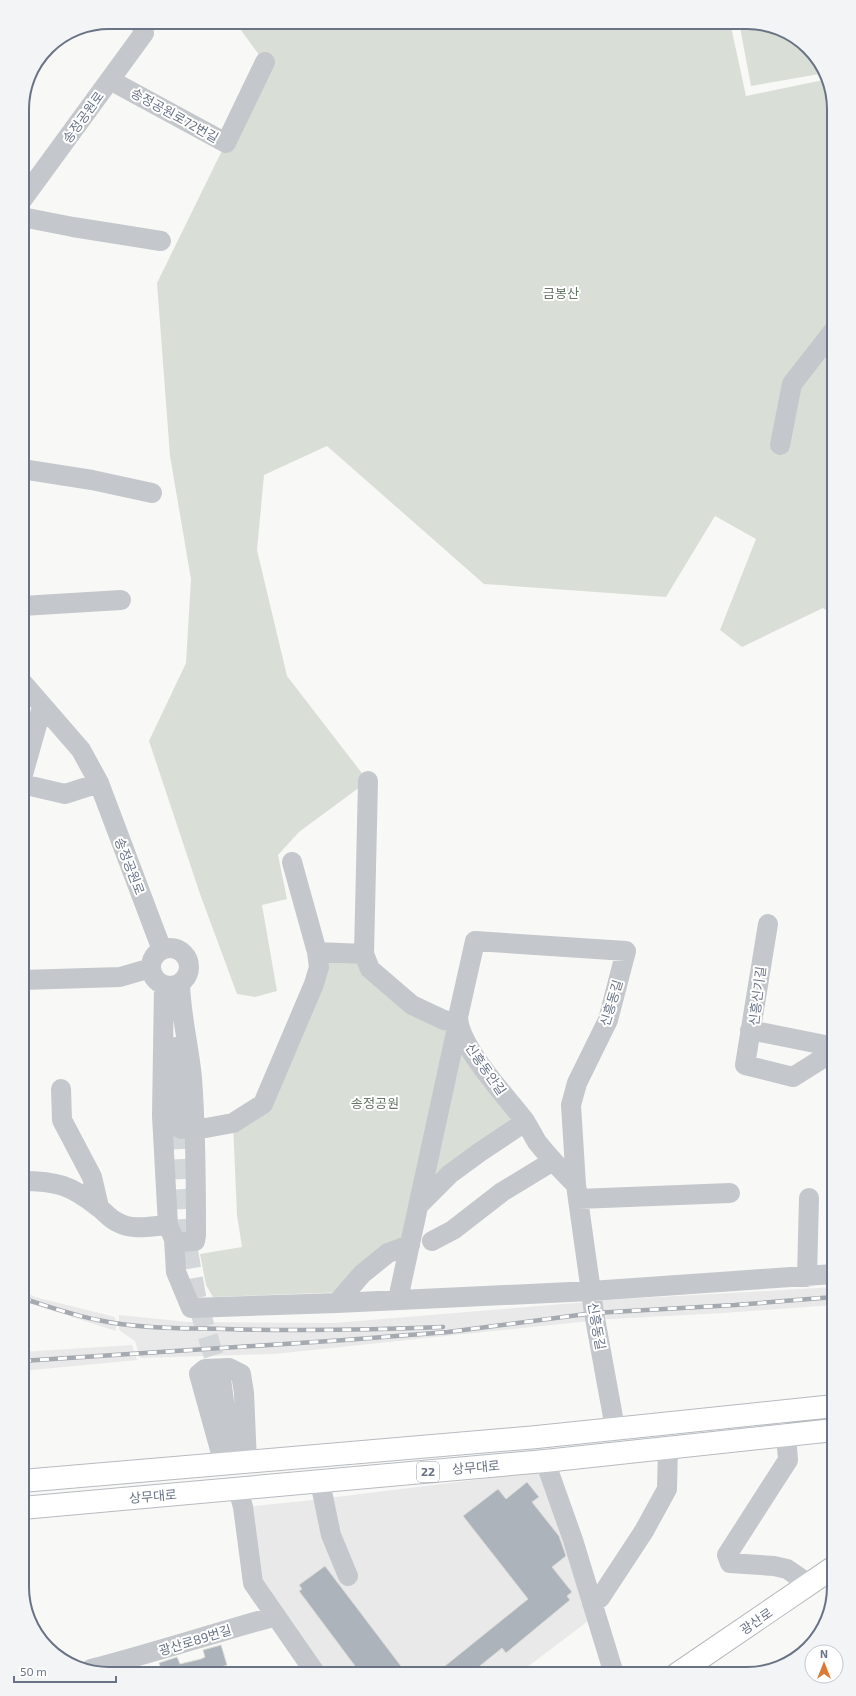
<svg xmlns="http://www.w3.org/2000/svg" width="856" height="1696" viewBox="0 0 856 1696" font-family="'Exo 2','Noto Sans KR',sans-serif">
<rect width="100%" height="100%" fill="#f8f8f6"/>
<path fill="#e9e9e9" d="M834,1287V1305L723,1313L592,1320L590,1301Z
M22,1290L35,1297L115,1317L116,1331L22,1301Z
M587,1302L590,1321L274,1354L140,1358L135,1341L119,1330V1315L188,1322L334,1323Z
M132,1345L137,1360L22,1371V1352Z
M547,1471L592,1618L518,1674H316L269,1605L243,1507L304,1501Z"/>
<path fill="#d9dfd7" d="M235,22H494L496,30L546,22H730L746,96L828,79L834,109V616L823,608L742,647L720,630L756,539L715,516L666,597L484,584L327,446L264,475L257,550L287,676L368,781L299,832L278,855L287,899L262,905L277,991L255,997L237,994L200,894L149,741L186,663L191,579L170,456L157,283L265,63Z
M739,22H753L800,40L825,73L751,86Z
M317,952L364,954L444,1020L525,1122L419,1205L410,1245L346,1292L213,1297L206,1285L200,1254L242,1247L237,1215L233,1123L263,1104Z"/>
<path fill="#adb3ba" stroke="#dadad8" d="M527,1482L539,1497L532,1502L559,1536L566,1556L552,1567L572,1592L567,1596L570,1600L506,1653L502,1648L470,1674H435L528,1599L463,1516L498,1489L506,1499Z
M325,1566L407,1674H361L299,1591L302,1589L299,1585Z
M221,1645L227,1665L218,1668L219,1674H157V1670L161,1669L159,1663L177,1657L180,1664L201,1659L205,1657L203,1650Z"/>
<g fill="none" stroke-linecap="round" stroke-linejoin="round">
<path stroke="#d4d7da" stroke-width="20" stroke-dasharray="20 10" stroke-linecap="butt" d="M181,1129L187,1245L197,1302L221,1379"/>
<defs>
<path id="major" d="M22,1481L537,1437L834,1406
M22,1508L545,1461L834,1430
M677,1674L834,1567"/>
</defs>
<use href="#major" stroke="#b7babf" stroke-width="24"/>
<path stroke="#c4c7cb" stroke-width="20" d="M110,80L226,143L265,62
M22,200L144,33L140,22
M22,217L73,227L161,241
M780,445L792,384L834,330
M22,469L92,480L152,493
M22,606L121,600
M22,682L81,750L99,783L162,950
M22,778L42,707
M22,784L65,794L99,783
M292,862L317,952
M768,924L745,1065L793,1077L828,1055L830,1046
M151 967a19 19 0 1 1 38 0a19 19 0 1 1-38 0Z
M364,954L368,781
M22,980L120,977L151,968
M164,985L162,1116L168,1225L174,1239L180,1242L195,1241L196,1235C196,1183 196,1130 192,1078C189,1047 181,1016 180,984
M750,1030L830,1046L834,1050
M175,1047L181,1129
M61,1089L62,1120L92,1177L99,1207
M195,1130L233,1123L263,1104L314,984L319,967L317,952L364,954L370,969L412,1005L444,1020L458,1023L398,1299
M22,1181C56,1181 71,1185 98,1207C104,1211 110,1219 117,1222C132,1231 152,1226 168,1225
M576,1185C562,1171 549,1157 537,1142C533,1135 529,1128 525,1121C506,1096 459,1047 458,1017L475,941L626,951L608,1020L577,1083L571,1105L576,1185L594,1313L615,1428
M578,1199L730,1193
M419,1205L450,1174L480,1152L525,1122
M174,1239L176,1272L191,1308L337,1303L591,1291L834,1274
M432,1241L453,1230L502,1192L553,1161
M807,1277L809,1198
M337,1303L362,1274L388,1253L410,1245
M221,1379L231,1452
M786,1435L788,1460L727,1555L730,1563L774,1566L787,1569L809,1584
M545,1461L573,1540L614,1674
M224,1464L199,1374L205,1369L229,1368L241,1374L244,1393L247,1462
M320,1482L331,1535L348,1576
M238,1489L243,1507L253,1583L316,1674
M592,1603L600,1598L644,1531L667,1489L668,1448
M91,1669C153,1653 214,1633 276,1616"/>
<use href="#major" stroke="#fff" stroke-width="22"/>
<defs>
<path id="rail" d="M22,1298C47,1306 72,1315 98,1320C139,1329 182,1328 225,1329C298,1331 370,1330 443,1327
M22,1361L345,1340L448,1332L594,1313L735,1305L834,1297"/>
</defs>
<use href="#rail" stroke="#a5a9b0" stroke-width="4.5"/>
<use href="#rail" stroke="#fff" stroke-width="3" stroke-dasharray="9" stroke-linecap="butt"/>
</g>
<g text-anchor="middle" stroke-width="4" stroke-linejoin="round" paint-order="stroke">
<rect fill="#fff" stroke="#969daa" stroke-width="1" x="417" y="1462" width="22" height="20" rx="3"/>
<g font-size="12" font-weight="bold" fill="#697385">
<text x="428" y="1476">22</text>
</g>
<g font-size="13" fill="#697385" stroke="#fff">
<text transform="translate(175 115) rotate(29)" y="5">송정공원로72번길</text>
<text transform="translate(83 117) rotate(-54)" y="5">송정공원로</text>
<text transform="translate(130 866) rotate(69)" y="5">송정공원로</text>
<text transform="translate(757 996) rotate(-83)" y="5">신흥신기길</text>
<text transform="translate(611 1003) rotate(-73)" y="5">신흥동길</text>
<text transform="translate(486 1069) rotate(55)" y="5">신흥동안길</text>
<text transform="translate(597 1326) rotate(80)" y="5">신흥동길</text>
<text transform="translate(476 1467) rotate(-5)" y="5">상무대로</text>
<text transform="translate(153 1496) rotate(-5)" y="5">상무대로</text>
<text transform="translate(756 1621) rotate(-34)" y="5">광산로</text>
<text transform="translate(195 1640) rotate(-17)" y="5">광산로89번길</text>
</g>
<g font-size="13" fill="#647864" stroke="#fff">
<text x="561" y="298">금봉산</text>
<text x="375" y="1108">송정공원</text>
</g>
</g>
<path d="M0 0H856V1696H0ZM109 29H747A80 80 0 0 1 827 109V1587A80 80 0 0 1 747 1667H109A80 80 0 0 1 29 1587V109A80 80 0 0 1 109 29Z" fill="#f3f4f5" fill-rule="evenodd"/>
<path fill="none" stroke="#697385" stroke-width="2" d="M109 29H747A80 80 0 0 1 827 109V1587A80 80 0 0 1 747 1667H109A80 80 0 0 1 29 1587V109A80 80 0 0 1 109 29Z"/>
<g transform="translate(824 1664)"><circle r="19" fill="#ffffff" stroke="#c3c7ce"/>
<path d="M0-3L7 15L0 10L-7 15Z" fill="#d97b35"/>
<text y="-6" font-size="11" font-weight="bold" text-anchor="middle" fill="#697385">N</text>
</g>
<path d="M14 1676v6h102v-6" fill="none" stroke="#697385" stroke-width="2"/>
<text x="20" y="1676" font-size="12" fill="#697385" stroke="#ffffff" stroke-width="3" paint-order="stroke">50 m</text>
</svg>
